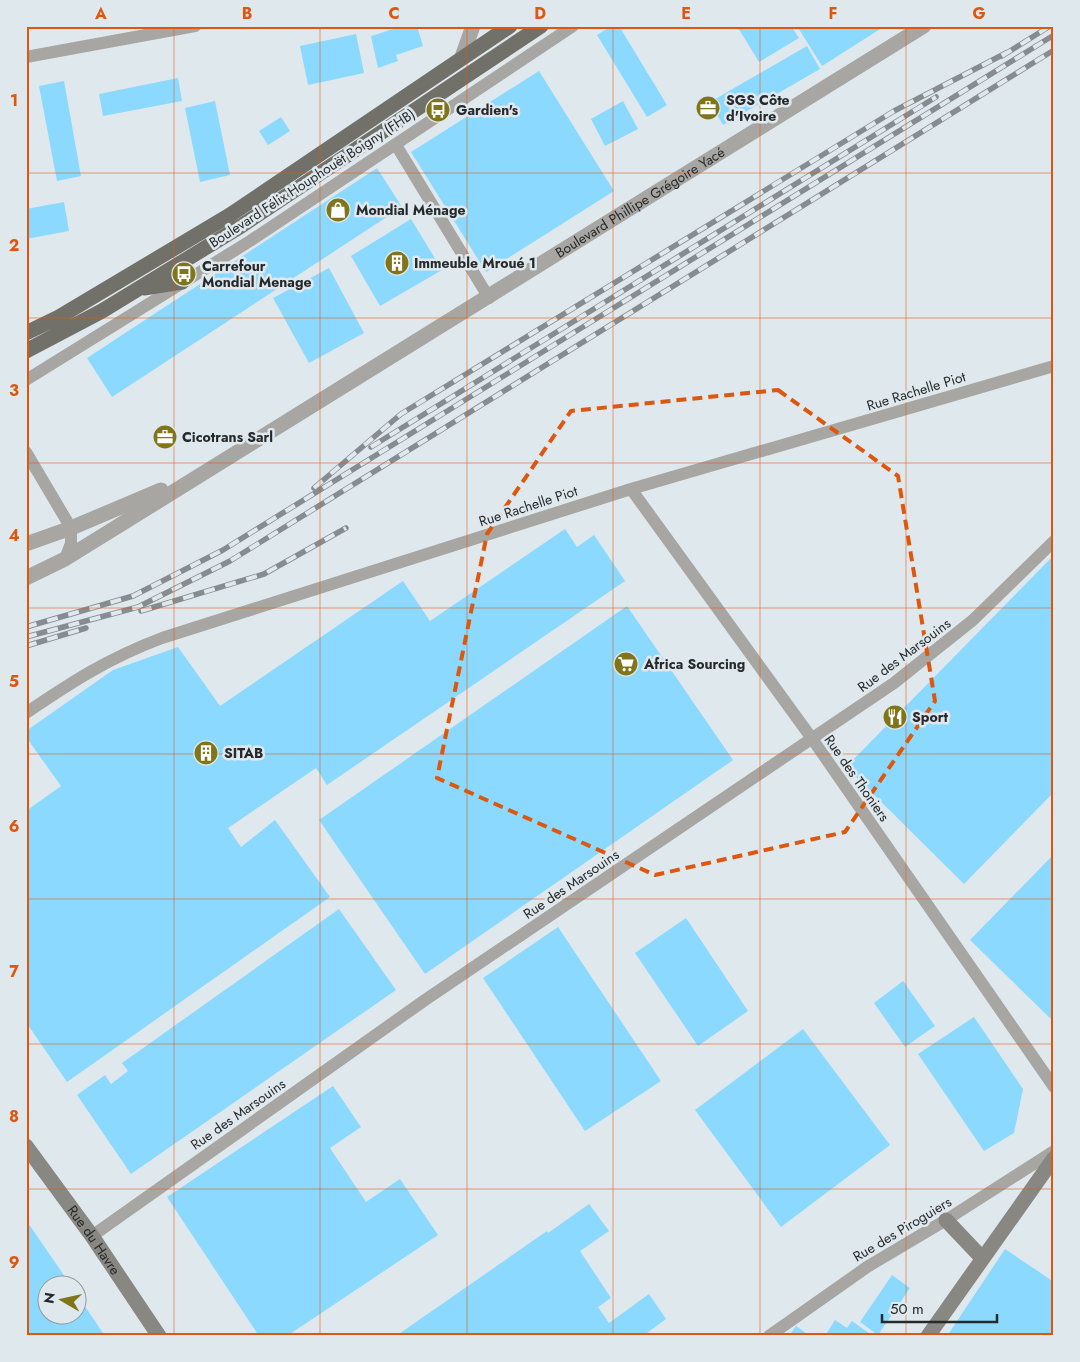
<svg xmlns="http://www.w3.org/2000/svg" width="1080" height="1362" viewBox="0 0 1080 1362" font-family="Jost,sans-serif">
<rect width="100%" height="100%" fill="#dfe8ed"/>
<path fill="#8bd9ff" d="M403,26H417L423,46L396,55L398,61L378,68L371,36Z
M611,26H619L667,105L647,117L597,35Z
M737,26H791L799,38L759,62Z
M797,26H885L822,66Z
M356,34L364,73L308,85L300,46Z
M807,46L820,69L723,125L710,102Z
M539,71L614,191L486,272L411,152Z
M178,78L182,101L103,116L99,94Z
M64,81L81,176L57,181L39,86Z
M215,101L230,175L200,182L185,108Z
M623,101L638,129L605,146L591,119Z
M281,117L290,131L268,145L259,131Z
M377,168L402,207L112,397L87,358Z
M64,202L69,231L26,239V209Z
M411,219L442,270L380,306L351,256Z
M329,268L364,333L309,363L273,298Z
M565,529L577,547L594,535L625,581L327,785L316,768L228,828L241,847L275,820L330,897L67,1082L26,1022V811L61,786L26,737V731L113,670L178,647L220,706L403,581L430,621Z
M1054,555V792L964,884L846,767Z
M627,606L733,760L425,974L319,820Z
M1054,854V1022L970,940Z
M339,909L396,990L131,1174L77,1095L105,1075L111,1084L128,1071L122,1063Z
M686,918L748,1011L698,1046L635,953Z
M558,927L661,1081L585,1131L483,978Z
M903,981L935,1026L905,1047L874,1003Z
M974,1017L1023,1089L1014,1133L984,1151L918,1054Z
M803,1029L890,1145L781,1227L695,1110Z
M333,1086L361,1127L330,1148L366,1202L400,1179L438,1235L287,1336H259L167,1197Z
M589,1204L609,1231L580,1251L611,1298L598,1307L609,1323L649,1294L666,1319L643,1336H396L547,1231L548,1233Z
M26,1220L70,1284H48V1314H78V1296L105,1336H26Z
M1005,1249L1054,1282V1336H947Z
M892,1275L910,1288L878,1335L860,1322Z
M835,1320L847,1328L852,1321L873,1336H825Z
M796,1326L810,1336H789Z"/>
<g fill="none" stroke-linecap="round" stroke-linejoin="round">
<path stroke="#a7a6a2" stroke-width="12" d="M26,57L195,26
M396,145L489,298
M26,380L250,241L573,26
M26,452L71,528V543L65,559
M631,489L813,740L1054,1087
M26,713C73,681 109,658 162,638L631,489L1054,366
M92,1236L425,1000L894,683L973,620L1054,541
M769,1336L867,1267L946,1220L1054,1151"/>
<g stroke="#a7a6a2" stroke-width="15">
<path d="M462,57L473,26"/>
<path d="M26,544L71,528L161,490"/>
<path id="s1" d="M26,578L65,559L924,26"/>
</g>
<g stroke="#888781" stroke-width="15">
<path id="s2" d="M26,1146L92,1236L159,1336"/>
<path d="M946,1220L982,1258"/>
<path d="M928,1336L1054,1158"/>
</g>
<path stroke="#71716a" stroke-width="15" d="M144,288L182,282
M26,333L59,317L230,215L510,26
M26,351L102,311L241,226L541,26"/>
<defs>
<path id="rail" d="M1002,56L1050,26
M371,447L936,97
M314,488L401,414L894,111L1008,52
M141,611L264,574L346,528
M26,627L133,596L223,550L1054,35
M26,637L138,607L230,561L1054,50
M26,646L86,628"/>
</defs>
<use href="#rail" stroke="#868c90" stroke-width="5.5"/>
<use href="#rail" stroke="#dfe8ed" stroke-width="4" stroke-dasharray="11" stroke-linecap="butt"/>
</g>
<path fill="none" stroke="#de570e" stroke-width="4" stroke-dasharray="10 6" stroke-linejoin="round" d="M778,390L898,476L935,701L845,832L655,875L437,778L487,534L571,411Z"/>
<path fill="none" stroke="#de570e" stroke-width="1" stroke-opacity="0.55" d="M174,26V1336M320,26V1336M467,26V1336M613,26V1336M760,26V1336M906,26V1336M26,173H1054M26,318H1054M26,463H1054M26,608H1054M26,754H1054M26,899H1054M26,1044H1054M26,1189H1054"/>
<defs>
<symbol id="office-disc" viewBox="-11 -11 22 22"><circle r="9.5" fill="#817519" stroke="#dfe8ed"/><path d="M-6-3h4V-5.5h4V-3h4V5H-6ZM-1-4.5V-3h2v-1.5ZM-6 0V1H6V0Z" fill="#fff"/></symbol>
<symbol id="bus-disc" viewBox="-11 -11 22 22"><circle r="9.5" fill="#817519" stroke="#dfe8ed"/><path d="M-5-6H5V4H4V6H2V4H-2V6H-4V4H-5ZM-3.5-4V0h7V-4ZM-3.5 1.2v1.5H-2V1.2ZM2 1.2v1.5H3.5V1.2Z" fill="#fff"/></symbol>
<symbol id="shop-disc" viewBox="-11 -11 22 22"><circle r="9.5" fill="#817519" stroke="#dfe8ed"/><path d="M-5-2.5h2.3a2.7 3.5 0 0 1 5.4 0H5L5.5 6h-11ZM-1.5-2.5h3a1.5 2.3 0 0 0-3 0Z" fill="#fff"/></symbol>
<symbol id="building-disc" viewBox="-11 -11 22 22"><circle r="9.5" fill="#817519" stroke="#dfe8ed"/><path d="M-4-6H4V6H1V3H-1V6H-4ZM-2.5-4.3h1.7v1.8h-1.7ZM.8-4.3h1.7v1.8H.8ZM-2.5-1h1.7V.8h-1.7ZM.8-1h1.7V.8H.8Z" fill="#fff"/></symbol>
<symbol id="supermarket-disc" viewBox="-11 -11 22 22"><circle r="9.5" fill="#817519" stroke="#dfe8ed"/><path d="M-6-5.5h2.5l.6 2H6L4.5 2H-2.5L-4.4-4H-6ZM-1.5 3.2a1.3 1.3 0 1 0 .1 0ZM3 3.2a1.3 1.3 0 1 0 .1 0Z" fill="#fff"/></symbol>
<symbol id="restaurant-disc" viewBox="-11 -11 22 22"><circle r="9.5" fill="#817519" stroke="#dfe8ed"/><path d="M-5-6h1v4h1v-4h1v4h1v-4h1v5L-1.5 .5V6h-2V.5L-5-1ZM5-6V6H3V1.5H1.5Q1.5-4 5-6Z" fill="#fff"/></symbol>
</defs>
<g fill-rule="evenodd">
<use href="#office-disc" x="694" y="94" width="28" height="28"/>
<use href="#bus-disc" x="424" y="96" width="28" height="28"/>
<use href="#shop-disc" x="324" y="196" width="28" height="28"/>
<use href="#building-disc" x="383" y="249" width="28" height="28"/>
<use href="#bus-disc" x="170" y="260" width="28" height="28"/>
<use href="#office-disc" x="151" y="423" width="28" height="28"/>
<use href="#supermarket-disc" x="612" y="650" width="28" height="28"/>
<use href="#restaurant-disc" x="881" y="703" width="28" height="28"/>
<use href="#building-disc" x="192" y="739" width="28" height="28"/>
</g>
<g text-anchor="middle" stroke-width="5" stroke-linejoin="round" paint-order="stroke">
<g font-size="14" font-weight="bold" fill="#26292b" stroke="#dfe8ed" text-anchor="start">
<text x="726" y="105">SGS Côte<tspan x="726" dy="16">d'Ivoire</tspan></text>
<text x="456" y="115">Gardien's</text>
<text x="356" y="215">Mondial Ménage</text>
<text x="414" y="268">Immeuble Mroué 1</text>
<text x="202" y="271">Carrefour<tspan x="202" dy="16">Mondial Menage</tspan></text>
<text x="182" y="442">Cicotrans Sarl</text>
<text x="644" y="669">Africa Sourcing</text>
<text x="912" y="722">Sport</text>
<text x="224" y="758">SITAB</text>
</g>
<g font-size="14" fill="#26292b" stroke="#dfe8ed">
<text transform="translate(312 178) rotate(-33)" y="5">Boulevard Félix Houphouët Boigny (FHB)</text>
<text dy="5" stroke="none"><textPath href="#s1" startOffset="720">Boulevard Phillipe Grégoire Yacé</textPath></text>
<text transform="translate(916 391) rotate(-17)" y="5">Rue Rachelle Piot</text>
<text transform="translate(528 506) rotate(-18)" y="5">Rue Rachelle Piot</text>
<text transform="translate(904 655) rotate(-37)" y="5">Rue des Marsouins</text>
<text transform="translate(857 778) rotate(55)" y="5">Rue des Thoniers</text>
<text transform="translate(571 884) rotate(-34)" y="5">Rue des Marsouins</text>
<text transform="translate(238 1114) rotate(-35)" y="5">Rue des Marsouins</text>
<text transform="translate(902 1229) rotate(-31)" y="5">Rue des Piroguiers</text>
<text dy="5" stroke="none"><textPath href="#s2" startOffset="116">Rue du Havre</textPath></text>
</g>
</g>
<rect width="1080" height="1362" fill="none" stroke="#dfe8ed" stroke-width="55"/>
<g transform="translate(62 1300) rotate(279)"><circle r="24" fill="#dfe8ed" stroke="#959c9f"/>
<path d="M0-4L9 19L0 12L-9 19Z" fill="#817519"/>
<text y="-8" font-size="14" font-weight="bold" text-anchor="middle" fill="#26292b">N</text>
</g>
<path d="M882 1314v8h115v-8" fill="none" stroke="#26292b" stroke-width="2.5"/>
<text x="890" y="1314" font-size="15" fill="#26292b" stroke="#dfe8ed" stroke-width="4" paint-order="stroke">50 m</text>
<rect x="28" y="28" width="1024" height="1306" fill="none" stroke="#de570e" stroke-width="2"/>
<g font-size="16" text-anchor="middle" font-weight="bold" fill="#de570e">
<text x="101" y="19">A</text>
<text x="247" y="19">B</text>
<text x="394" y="19">C</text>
<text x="540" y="19">D</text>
<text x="686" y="19">E</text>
<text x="833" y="19">F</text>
<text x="979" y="19">G</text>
<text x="14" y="106">1</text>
<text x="14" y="251">2</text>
<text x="14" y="396">3</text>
<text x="14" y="541">4</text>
<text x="14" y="687">5</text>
<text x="14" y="832">6</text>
<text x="14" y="977">7</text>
<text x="14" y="1122">8</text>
<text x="14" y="1268">9</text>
</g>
</svg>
